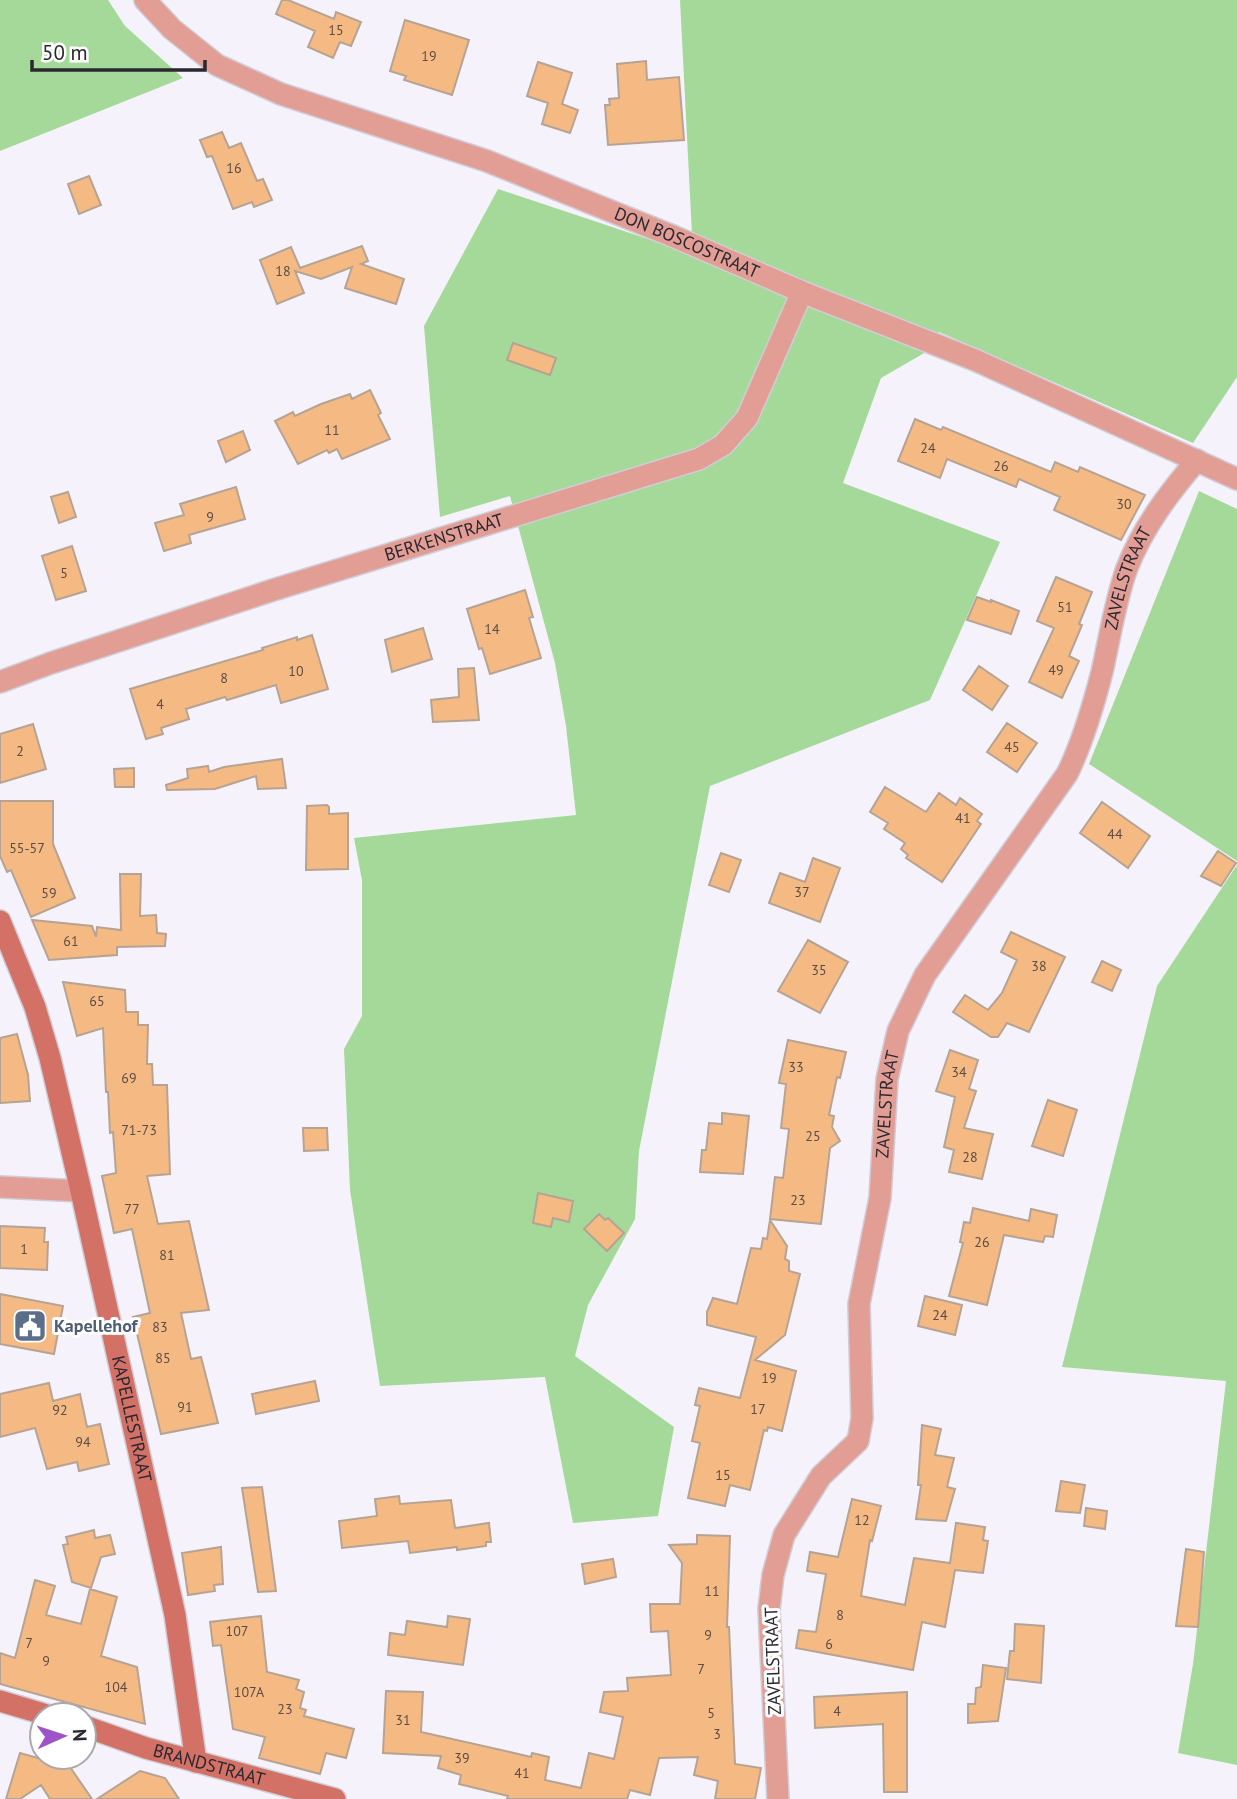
<svg xmlns="http://www.w3.org/2000/svg" width="1237" height="1799" viewBox="0 0 1237 1799" font-family="'PT Sans',sans-serif">
<rect width="100%" height="100%" fill="#f5f2fc"/>
<path fill="#a5d99a" d="M0,0H108L125,26L183,78L0,151Z
M680,0H1237V377L1193,443L939,332L926,352L881,378L843,483L1000,542L930,700L710,786L639,1151L635,1219L588,1305L575,1356L674,1427L658,1516L573,1523L545,1377L380,1386L350,1190L344,1049L362,1016V880L354,838L576,815L566,726L555,663L510,496L440,517L424,326L498,189L693,254Z
M1199,491L1237,509V861L1089,764Z
M1237,865V1765L1178,1753L1193,1664L1226,1381L1062,1367L1157,986Z"/>
<path fill="#f5ba83" stroke="#b6a393" stroke-width="2" d="M282,0H288L334,19L336,12L361,22L351,46L340,42L333,58L308,47L315,31L276,14Z
M405,20L469,40L452,95L404,80L406,76L390,71Z
M646,61L647,80L679,77L684,140L608,145L605,105H610L609,99L619,98L617,64Z
M538,62L572,73L562,104L578,110L570,133L542,124L548,103L527,96Z
M222,132L229,148L241,143L257,181L263,179L272,200L254,207L252,202L233,209L212,156L207,157L200,140Z
M89,176L101,205L79,214L68,184Z
M362,246L368,261L361,264L404,279L396,304L345,288L352,267L321,279L295,271L304,293L277,304L260,260L291,247L300,268Z
M513,343L556,358L550,375L507,360Z
M370,390L381,413L378,415L390,439L342,459L337,449L329,453L327,450L298,464L275,421L293,412L295,416L321,404L350,394L352,399Z
M915,419L941,430L943,427L1051,472L1055,462L1078,472L1080,467L1145,495L1121,540L1054,510L1060,497L1019,479L1016,487L947,459L940,478L898,461Z
M243,431L250,450L226,462L218,441Z
M236,487L245,519L189,535L191,543L164,551L155,523L184,515L180,504Z
M68,492L76,517L59,523L51,497Z
M72,546L86,591L56,600L42,556Z
M1056,577L1092,592L1079,624L1082,625L1069,656L1079,661L1062,698L1029,682L1054,628L1037,621Z
M525,590L533,617L529,618L541,658L490,674L482,648L479,649L467,609Z
M977,597L991,602V600L1019,611L1011,634L967,620Z
M423,628L432,659L392,672L385,640Z
M312,635L328,689L281,703L276,685L227,700L225,697L186,709L189,719L161,728L163,734L146,739L130,689L263,650L262,648L297,637V640Z
M979,666L1008,686L992,710L963,690Z
M474,668L479,720L433,722L431,700L459,697L458,669Z
M1007,723L1037,743L1017,772L987,752Z
M33,724L46,769L0,783V734Z
M282,759L286,788L258,789L256,776L215,789L167,790L166,785L188,778L187,769L208,766L209,772L224,767Z
M134,768V787H115L114,769Z
M885,787L926,812L939,793L956,805L960,798L982,814L977,821L981,824L942,882L906,858L908,855L901,849L905,843L884,829L888,823L870,812Z
M0,801H53V844L75,898L31,917L11,870L7,872L0,856Z
M1102,802L1150,836L1128,868L1080,833Z
M327,805L329,807V814L348,813V869L306,870L307,806Z
M1218,851L1236,863L1221,886L1201,876Z
M721,853L741,860L729,892L709,885Z
M813,858L840,868L820,922L769,903L780,873L805,882Z
M120,874H141L140,916L156,915L157,933L166,934L165,946L117,947V955L49,960L32,920L92,926L96,937L97,927L121,930Z
M1011,932L1065,957L1029,1032L1007,1023L998,1037H991L953,1012L965,995L988,1010L1002,993L1017,960L1001,952Z
M808,940L848,962L820,1013L778,991Z
M1102,961L1121,970L1112,991L1092,982Z
M63,982L125,990L126,1012H138V1025H148L147,1064H152L153,1085H167L170,1174L147,1176L158,1224L189,1221L209,1310L181,1313L191,1359L201,1357L218,1423L161,1434L133,1317L150,1313L132,1229L114,1233L102,1176L116,1173L113,1132L110,1133L108,1092H106L103,1028L77,1036Z
M17,1034L28,1075L30,1101L0,1103V1038Z
M788,1040L846,1052L840,1078L837,1077L829,1115L834,1116L832,1127L840,1141L830,1148L821,1224L770,1219L775,1177L783,1178L789,1129L781,1128L786,1084L779,1083Z
M950,1050L978,1060L969,1089L976,1091L964,1128L993,1134L982,1179L949,1172L954,1150L944,1147L955,1097L936,1091Z
M1048,1100L1077,1110L1063,1156L1032,1146Z
M722,1113L749,1116L743,1174L700,1172L702,1150H706L709,1123L722,1124Z
M303,1128H327L328,1150L304,1151Z
M538,1193L573,1201L569,1222L553,1218L551,1227L533,1223Z
M973,1208L1029,1221L1031,1209L1057,1215L1053,1237L1045,1236L1043,1242L1004,1235L987,1305L949,1296L963,1243L960,1242L964,1222L970,1223Z
M599,1214L605,1220L608,1218L624,1233L607,1251L584,1229Z
M770,1220L787,1246L785,1259L789,1261V1271L800,1274L785,1335L755,1360L796,1371L782,1431L768,1427L767,1431L764,1430L750,1490L730,1485L725,1506L688,1498L700,1443L692,1441L700,1406L695,1405L699,1388L740,1398L756,1337L707,1325V1312L713,1298L737,1304L751,1248L761,1249L763,1238L767,1239Z
M0,1226L45,1228L44,1242H48L47,1270L0,1268Z
M0,1294L63,1306L54,1354L0,1344Z
M925,1296L962,1305L955,1335L918,1326Z
M315,1381L319,1401L256,1414L252,1394Z
M49,1383L53,1401L80,1394L87,1427L100,1424L109,1464L79,1471L77,1462L47,1469L35,1428L0,1437V1394Z
M922,1425L941,1429L935,1455L954,1458L947,1487L955,1489L946,1521L916,1519L921,1485H918Z
M1061,1481L1085,1485L1080,1513L1056,1511Z
M262,1487L276,1591L258,1592L242,1488Z
M399,1496L400,1504L451,1500L455,1528L489,1523L491,1542H486V1546L457,1550V1547L410,1553L408,1541L342,1548L339,1521L377,1516L375,1499Z
M852,1499L881,1506L872,1541L870,1540L861,1596L905,1605L914,1558L950,1563L956,1523L985,1527L983,1540L988,1541L983,1573L955,1570L945,1627L922,1622L913,1670L796,1648L799,1630L816,1632L826,1574L807,1571L810,1552L838,1557Z
M1086,1508L1107,1511L1105,1529L1084,1526Z
M94,1530L95,1538L110,1535L115,1554L101,1557L91,1588L72,1582L63,1545L68,1544L66,1537Z
M697,1535L730,1536L727,1627H729L735,1764L761,1768L755,1799H715L718,1781L694,1775L698,1757L659,1758L650,1795L630,1790L627,1799H507L508,1796L459,1784L461,1775L438,1768L441,1756L383,1753L386,1691L423,1692L421,1732L514,1753L531,1757L532,1753L549,1757L545,1780L581,1788L589,1753L614,1759L623,1717L600,1712L604,1692L628,1691L627,1678L671,1675L668,1631L651,1632L650,1604H680L682,1563L669,1545L697,1544Z
M221,1547L223,1584L214,1585L215,1591L188,1595L182,1553Z
M1186,1549L1204,1552L1198,1627L1176,1626Z
M613,1559L616,1577L585,1584L582,1564Z
M35,1580L55,1586L46,1615L81,1624L90,1589L117,1597L101,1656L137,1667L145,1724L0,1684V1653L15,1658Z
M261,1616L267,1672L299,1680L296,1689L304,1692L300,1708L306,1710L304,1716L354,1729L346,1758L326,1753L320,1774L259,1758L265,1737L233,1729L221,1645L213,1646L210,1622Z
M448,1616L470,1619L463,1665L388,1655L390,1633L405,1635L407,1621L447,1627Z
M1015,1624L1044,1626L1041,1683L1007,1679L1010,1651H1014Z
M983,1665L1006,1668L998,1721L968,1723V1704H975L976,1688L981,1687Z
M907,1692V1792H884L883,1724L815,1728L814,1697Z
M20,1753L70,1767L92,1799H50L41,1785L20,1799H6Z
M140,1771L165,1778L179,1799H97Z"/>
<g fill="none" stroke-linecap="round" stroke-linejoin="round">
<defs>
<g id="street">
<path id="s1" d="M145,0L172,29L217,65L281,94L487,161L675,237L802,292L975,360L1237,479"/>
<path id="s2" d="M0,682L51,663L273,590L699,459L723,445L747,418L802,292"/>
<path d="M0,1187L81,1191"/>
<path id="s3" d="M778,1799L769,1609L773,1575L784,1535L821,1476L858,1441L862,1418L859,1304L880,1198L887,1079L898,1031L925,975L1067,774C1083,742 1093,707 1102,672C1110,637 1115,601 1127,568C1143,527 1169,493 1197,460"/>
</g>
<g id="secondary">
<path id="s4" d="M0,921L35,1007L50,1058L81,1191L175,1615L196,1762"/>
<path d="M0,1701L47,1715"/>
<path id="s5" d="M84,1726L146,1748L335,1799"/>
</g>
</defs>
<use href="#street" stroke="#d0cdd7" stroke-width="24"/>
<use href="#secondary" stroke="#d0cdd7" stroke-width="24"/>
<use href="#street" stroke="#e29e95" stroke-width="21"/>
<use href="#secondary" stroke="#d37166" stroke-width="21"/>
</g>
<defs>
<symbol id="civic-square" viewBox="-11 -11 22 22"><rect x="-9" y="-9" width="18" height="18" rx="4" fill="#5c6f8a" stroke="#fff"/><path d="M-.6-6.5H3V-4.5H.6V-3L4-1V1h2V6H-6V1h2V-1L-.6-3ZM-1.2 2.5V6h2.4V2.5Z" fill="#fff"/></symbol>
</defs>
<g fill-rule="evenodd">
<use href="#civic-square" x="11" y="1307" width="38" height="38"/>
</g>
<g text-anchor="middle" stroke-width="6" stroke-linejoin="round" paint-order="stroke">
<g font-size="14" fill="#5d4c45">
<text x="336" y="35">15</text>
<text x="429" y="61">19</text>
<text x="234" y="173">16</text>
<text x="283" y="276">18</text>
<text x="332" y="435">11</text>
<text x="928" y="453">24</text>
<text x="1001" y="471">26</text>
<text x="1124" y="509">30</text>
<text x="210" y="522">9</text>
<text x="64" y="578">5</text>
<text x="1065" y="612">51</text>
<text x="492" y="634">14</text>
<text x="1056" y="675">49</text>
<text x="296" y="676">10</text>
<text x="224" y="683">8</text>
<text x="160" y="709">4</text>
<text x="1012" y="752">45</text>
<text x="20" y="756">2</text>
<text x="963" y="823">41</text>
<text x="1115" y="839">44</text>
<text x="27" y="853">55-57</text>
<text x="802" y="897">37</text>
<text x="49" y="898">59</text>
<text x="71" y="946">61</text>
<text x="1039" y="971">38</text>
<text x="819" y="975">35</text>
<text x="97" y="1006">65</text>
<text x="796" y="1072">33</text>
<text x="959" y="1077">34</text>
<text x="129" y="1083">69</text>
<text x="139" y="1135">71-73</text>
<text x="813" y="1141">25</text>
<text x="970" y="1162">28</text>
<text x="798" y="1205">23</text>
<text x="132" y="1214">77</text>
<text x="982" y="1247">26</text>
<text x="24" y="1254">1</text>
<text x="167" y="1260">81</text>
<text x="940" y="1320">24</text>
<text x="160" y="1332">83</text>
<text x="163" y="1363">85</text>
<text x="769" y="1383">19</text>
<text x="185" y="1412">91</text>
<text x="758" y="1414">17</text>
<text x="60" y="1415">92</text>
<text x="83" y="1447">94</text>
<text x="723" y="1480">15</text>
<text x="862" y="1525">12</text>
<text x="712" y="1596">11</text>
<text x="840" y="1620">8</text>
<text x="237" y="1636">107</text>
<text x="708" y="1640">9</text>
<text x="29" y="1648">7</text>
<text x="829" y="1649">6</text>
<text x="46" y="1666">9</text>
<text x="701" y="1674">7</text>
<text x="116" y="1692">104</text>
<text x="249" y="1697">107A</text>
<text x="285" y="1714">23</text>
<text x="837" y="1716">4</text>
<text x="711" y="1718">5</text>
<text x="403" y="1725">31</text>
<text x="717" y="1739">3</text>
<text x="462" y="1763">39</text>
<text x="522" y="1778">41</text>
</g>
<g font-size="18" fill="#2a2730" stroke="#fff">
<text dy="6" stroke="none"><textPath href="#s1" startOffset="600">DON BOSCOSTRAAT</textPath></text>
<text dy="6" stroke="none"><textPath href="#s2" startOffset="467">BERKENSTRAAT</textPath></text>
<text dy="6" stroke="none"><textPath href="#s3" startOffset="1314">ZAVELSTRAAT</textPath></text>
<text dy="6" stroke="none"><textPath href="#s3" startOffset="726">ZAVELSTRAAT</textPath></text>
<text dy="6" stroke="none"><textPath href="#s4" startOffset="516">KAPELLESTRAAT</textPath></text>
<text transform="translate(773 1661) rotate(-92)" y="6">ZAVELSTRAAT</text>
<text dy="6" stroke="none"><textPath href="#s5" startOffset="131">BRANDSTRAAT</textPath></text>
</g>
<g font-size="18" font-weight="bold" fill="#4e5e75" stroke="#fff" text-anchor="start">
<text x="54" y="1332">Kapellehof</text>
</g>
</g>
<g transform="translate(63 1736) rotate(87)"><circle r="33" fill="#ffffff" stroke="#aaa9ac" stroke-width="2"/>
<path d="M0-5L12 26L0 18L-12 26Z" fill="#9d54c8"/>
<text y="-10" font-size="19" font-weight="bold" text-anchor="middle" fill="#2a2730">N</text>
</g>
<path d="M32 60v10h173v-10" fill="none" stroke="#2a2730" stroke-width="3.5"/>
<text x="42" y="60" font-size="21" fill="#2a2730" stroke="#ffffff" stroke-width="5" paint-order="stroke">50 m</text>
</svg>
